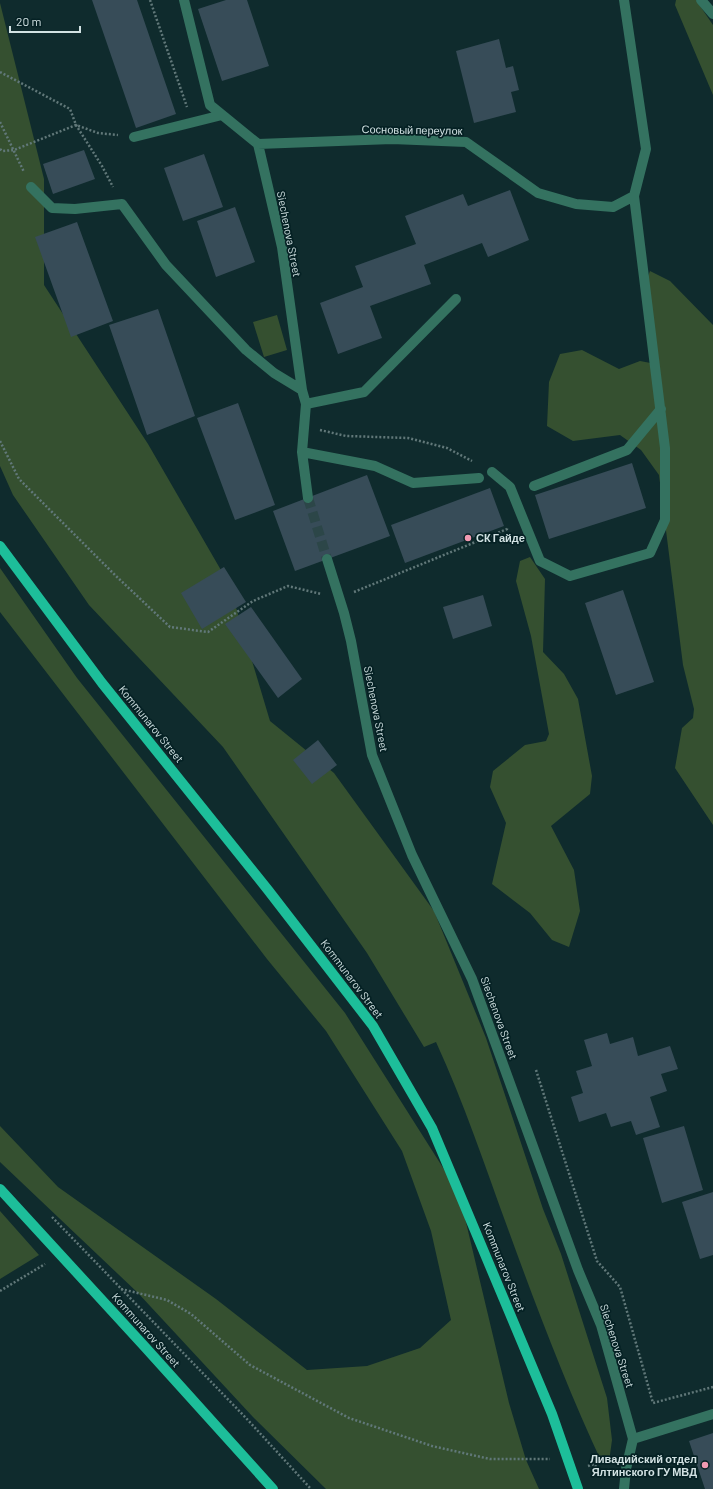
<svg xmlns="http://www.w3.org/2000/svg" width="713" height="1489" viewBox="0 0 713 1489" font-family="Barlow,sans-serif">
<rect width="100%" height="100%" fill="#0f2b2d"/>
<path fill="#355030" d="M676,0H696L713,25V95L675,5Z
M0,3L44,179V285L148,444L229,584L270,721L334,773L434,911L486,1038L543,1209L561,1254L607,1398L612,1440L609,1462L603,1465C567,1388 537,1309 508,1229C485,1166 464,1103 436,1042L424,1047L367,953L223,747L89,605L13,495L0,466Z
M650,271L670,281L713,325V825L675,768L682,728L693,718L694,709L683,665L659,475L641,450L620,435L573,441L547,426L549,382L560,354L582,350L619,369L640,361L656,364L644,287Z
M277,315L287,350L264,357L253,322Z
M530,557L545,579L543,652L564,674L578,699L592,776L590,794L551,826L574,870L580,911L569,947L552,940L530,913L492,884L506,823L490,787L493,771L525,745L546,741L549,734L531,636L516,581L520,561Z
M0,568L77,678L345,1013L459,1193L509,1403L526,1460L539,1489H326L253,1417L138,1293L0,1162V1126L58,1187L216,1299L307,1370L367,1366L420,1348L451,1320L431,1231L402,1151L326,1031L267,959L0,612Z
M0,1211L39,1255L0,1279Z"/>
<path fill="#374c58" d="M92,0H137L176,114L136,128Z
M226,0H247L269,66L222,81L198,9Z
M499,39L506,68L513,66L519,90L511,92L516,112L474,123L456,51Z
M84,150L95,179L53,194L43,164Z
M204,154L223,207L183,221L164,168Z
M510,190L529,240L488,257L482,243L424,265L431,284L370,306L382,338L338,354L320,303L363,287L355,266L416,244L405,216L463,194L468,206Z
M235,207L255,262L216,277L197,221Z
M77,222L113,321L71,337L35,237Z
M158,309L195,416L147,435L109,325Z
M238,403L275,505L235,520L197,418Z
M632,463L646,508L549,539L535,495Z
M367,475L390,536L295,571L273,511Z
M490,488L504,526L405,563L391,525Z
M224,567L246,602L202,629L181,593Z
M623,590L654,682L616,695L585,603Z
M483,595L492,626L453,639L443,607Z
M251,607L302,679L278,698L225,624Z
M318,740L337,765L312,784L293,760Z
M607,1033L610,1044L633,1037L638,1056L670,1046L678,1069L661,1074L667,1091L650,1097L660,1127L636,1135L631,1121L611,1127L606,1113L579,1122L571,1097L583,1093L576,1071L592,1066L584,1040Z
M684,1126L703,1190L662,1203L643,1138Z
M713,1192V1255L700,1259L682,1202Z
M713,1433V1489H705L689,1441Z"/>
<g fill="none" stroke-linecap="round" stroke-linejoin="round">
<path stroke="#2c4648" stroke-width="10" stroke-dasharray="10 5" stroke-linecap="butt" d="M308,498L327,559"/>
<path stroke="#617879" stroke-width="2.5" stroke-dasharray="2 2" stroke-linecap="butt" d="M150,0L187,107
M0,72L70,109L76,125L102,166L113,187
M0,122L24,172
M0,149L2,151L14,150L76,125L98,133L118,135
M320,430L346,436L408,438L447,448L472,461
M0,441L19,479L116,576L170,627L208,632L253,601L288,586L321,594
M354,592L507,529V528
M536,1070L597,1261L620,1287L653,1403L713,1387
M52,1217L246,1418L311,1489
M121,1289L167,1300L191,1314L250,1365L349,1418L432,1446L490,1459H550
M0,1291L45,1264
M588,1466L594,1464L600,1472L609,1470"/>
<path stroke="#347260" stroke-width="10" d="M184,0L210,105L258,144L282,247L302,390L306,404L302,452L308,498
M701,0L713,14
M134,137L222,115
M258,144L392,139L466,142L538,193L576,204L613,207L634,196L646,149L624,0
M31,187L52,208L75,209L122,204L166,265L246,350L274,373L302,390
M306,404L364,392L456,299
M302,452L375,466L413,483L479,478
M492,472L510,487L540,561L570,576L650,553L665,520V448L634,196
M534,486L627,450L661,409
M327,559L344,613L351,641L372,755L412,855L472,979L578,1270L601,1325L633,1439L626,1469L624,1489
M633,1439L713,1414"/>
<path stroke="#1dbe9a" stroke-width="10" d="M0,546L102,683L268,890L373,1026L432,1128L552,1414L578,1489
M0,1189L145,1347L273,1489"/>
</g>
<g fill="#f19ab2" stroke="#052124" stroke-width="1.5">
<circle cx="468" cy="538" r="4"/>
<circle cx="705" cy="1465" r="4"/>
</g>
<g text-anchor="middle" stroke-width="3.5" stroke-linejoin="round" paint-order="stroke">
<g font-size="11" fill="#d2e2e3" stroke="#052124">
<text transform="translate(412 130) rotate(1)" y="4">Сосновый переулок</text>
<text transform="translate(289 234) rotate(79)" y="4">Siechenova Street</text>
<text transform="translate(376 709) rotate(79)" y="4">Siechenova Street</text>
<text transform="translate(151 724) rotate(51)" y="4">Kommunarov Street</text>
<text transform="translate(352 979) rotate(53)" y="4">Kommunarov Street</text>
<text transform="translate(499 1018) rotate(70)" y="4">Siechenova Street</text>
<text transform="translate(504 1267) rotate(68)" y="4">Kommunarov Street</text>
<text transform="translate(146 1330) rotate(48)" y="4">Kommunarov Street</text>
<text transform="translate(617 1346) rotate(72)" y="4">Siechenova Street</text>
</g>
<g font-size="11" font-weight="bold" fill="#d2e2e3" stroke="#052124" text-anchor="start">
<text x="476" y="542">СК Гайде</text>
<text x="697" y="1463" text-anchor="end">Ливадийский отдел<tspan x="697" dy="13">Ялтинского ГУ МВД</tspan></text>
</g>
</g>
<path d="M10 26v6h70v-6" fill="none" stroke="#d2e2e3" stroke-width="2"/>
<text x="16" y="26" font-size="12" fill="#d2e2e3" stroke="#052124" stroke-width="3" paint-order="stroke">20 m</text>
</svg>
